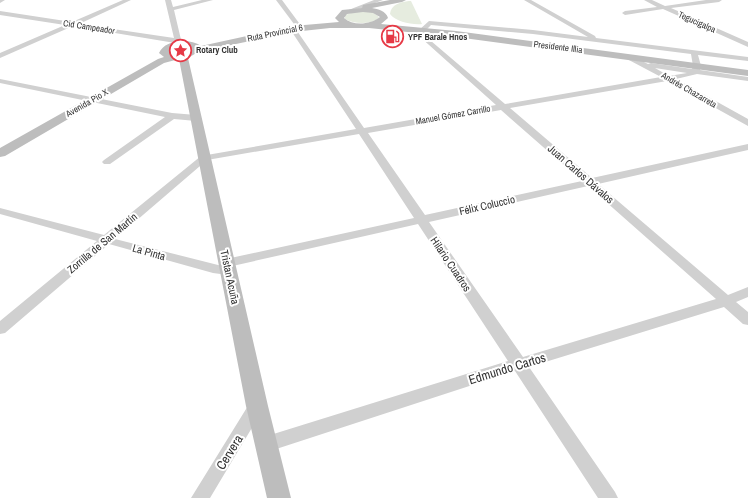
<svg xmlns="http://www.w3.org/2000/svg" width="748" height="498" viewBox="0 0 748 498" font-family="'Archivo Narrow',sans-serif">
<rect width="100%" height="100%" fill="#fff"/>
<path fill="#e6ecdf" d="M409,1H411L422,24C412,25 396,22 390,14C391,4 401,2 409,1Z
M357,11L372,12L378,16L379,18C370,25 354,24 345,19V15Z"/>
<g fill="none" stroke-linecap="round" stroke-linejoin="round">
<path fill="#d0d0d0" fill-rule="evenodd" d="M0,0H5L0,3Z
M123,0H131L79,24L174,38L165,0H171L173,7L202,0H213L174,10L182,44L181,45H177L175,43L73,26L0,58V53L65,25L0,15V11L72,22Z
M276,0H282L299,23L298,24H294Z
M374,0H383L351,12L346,11Z
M524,0H531L595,36L596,38L748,57V61L698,55L701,66L700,70L748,77V81L697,74L676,79L748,119V126L667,81L510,108L592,178L748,144V150L598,184L728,295L748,287V297L736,302L748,312V325L743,324L724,307L529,367L615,492L618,498H598L515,371L267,452L261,450L259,444L261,438L267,436L508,361L418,224L228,267L232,268L234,271L232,274L228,275L213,273L109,244L5,333L0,334V321L97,241L0,214V208L104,235L201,156L356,129L290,29L293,27L295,28L364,128L496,105L419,36V30L429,21L533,30L588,37ZM431,25L533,34L691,54L693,66L692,69L651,63L648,64L630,55L626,57L627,59L661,77L505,104L424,35L425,31ZM655,68L687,73L669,76ZM501,110L582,181L425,215L368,133ZM359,134L414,218L226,259L222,260L220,263L222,266L115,239L207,160ZM588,186L716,299L523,357L429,222Z
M644,0H652L665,6L706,0H722L719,2L671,8L748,42V47L663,9L625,15L622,13L625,11L657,7Z
M0,79L172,113L196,115L200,118L196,121L174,119L110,164H104L102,162L104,160L165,117L0,83Z
M257,399L263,401L265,406L210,498H191L251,401Z"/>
<path fill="#bdbdbd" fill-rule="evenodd" d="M390,0H406L402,2L372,8C378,9 386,11 388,18L381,24L456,31L748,70V76L456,37L369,28H330L293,32L198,52L188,58L268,406L291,498H267L246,406L179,59L164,63L5,156L0,157V148L158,59L164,57L159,53C165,39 190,38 201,46L293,26L339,22L335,18L342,10L362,8L363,5ZM363,12L373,13L380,17C370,25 353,26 344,18L347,14ZM179,47L191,48L192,49L181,54L169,52L173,48Z"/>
</g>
<defs>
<symbol id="fuel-ring" viewBox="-11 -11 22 22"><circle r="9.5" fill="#fff" stroke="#e63946" stroke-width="1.5"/><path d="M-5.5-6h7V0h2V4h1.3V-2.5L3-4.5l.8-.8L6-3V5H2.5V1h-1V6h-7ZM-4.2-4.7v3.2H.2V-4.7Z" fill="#e63946"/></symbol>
<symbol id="sight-ring" viewBox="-11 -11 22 22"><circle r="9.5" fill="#fff" stroke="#e63946" stroke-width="1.5"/><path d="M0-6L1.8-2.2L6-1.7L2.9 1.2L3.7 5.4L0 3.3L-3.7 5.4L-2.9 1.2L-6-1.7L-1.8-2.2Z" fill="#e63946"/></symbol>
</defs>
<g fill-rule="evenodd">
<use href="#fuel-ring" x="380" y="24" width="25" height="25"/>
<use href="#sight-ring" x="168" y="38" width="25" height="25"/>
</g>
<g text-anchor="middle" stroke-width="4" stroke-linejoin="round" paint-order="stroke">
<g font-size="9" fill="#333" stroke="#fff">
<text transform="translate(697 22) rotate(24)" y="3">Tegucigalpa</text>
<text transform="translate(89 27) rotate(9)" y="3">Cid Campeador</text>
<text transform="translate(275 33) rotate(-12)" y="3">Ruta Provincial 6</text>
<text transform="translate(558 47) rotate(7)" y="3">Presidente Illia</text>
<text transform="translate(689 90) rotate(30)" y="3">Andrés Chazarreta</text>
<text transform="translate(87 103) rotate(-30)" y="3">Avenida Pio X</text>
<text transform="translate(453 115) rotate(-10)" y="3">Manuel Gómez Carrillo</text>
</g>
<g font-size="9" font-weight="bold" fill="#333" stroke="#fff" text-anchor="start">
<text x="408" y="40">YPF Barale Hnos</text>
<text x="196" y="53">Rotary Club</text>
</g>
<g font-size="11" fill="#333" stroke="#fff">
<text transform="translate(581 174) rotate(41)" y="4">Juan Carlos Dávalos</text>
<text transform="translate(487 205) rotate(-13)" y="4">Félix Coluccio</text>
<text transform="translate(102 243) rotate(-40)" y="4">Zorrilla de San Martín</text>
<text transform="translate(149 252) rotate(16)" y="4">La Pinta</text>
<text transform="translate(451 264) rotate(56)" y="4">Hilario Cuadros</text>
<text transform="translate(230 277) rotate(78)" y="4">Tristan Acuña</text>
</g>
<g font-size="13" fill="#333" stroke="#fff">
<text transform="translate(507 368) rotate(-17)" y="5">Edmundo Cartos</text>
<text transform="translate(229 452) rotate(-58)" y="5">Cervera</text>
</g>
</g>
</svg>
